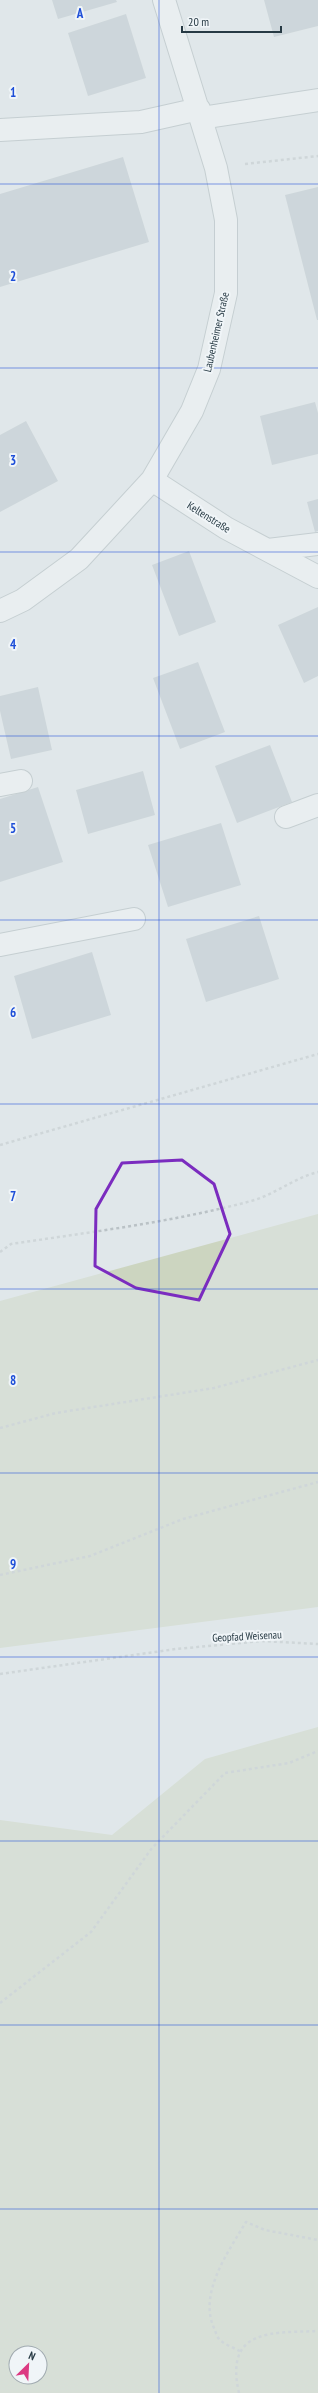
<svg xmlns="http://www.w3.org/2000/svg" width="318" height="2393" viewBox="0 0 318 2393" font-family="'PT Sans Narrow',sans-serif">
<rect width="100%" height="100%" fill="#e0e7ea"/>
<path fill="#ccd5c0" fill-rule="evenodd" d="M318,1214V1607L0,1648V1301Z
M318,1727V2393H0V1820L112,1835L205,1759ZM16,2353H40V2377H16Z"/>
<path fill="#b7c2c9" d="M52,0H116L117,2L58,19Z
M264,0H318V26L274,37Z
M126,14L146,78L88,96L68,33Z
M123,157L149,242L0,287V194Z
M318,187V320H317L285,195Z
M315,402L318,413V454L272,465L260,416Z
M26,421L58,481L0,512V435Z
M318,499V531L315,532L307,502Z
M189,551L216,622L179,636L152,565Z
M318,607V676L304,683L278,625Z
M198,662L225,732L180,749L153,678Z
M38,687L52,750L11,759L0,711V696Z
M270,745L292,802L237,823L215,766Z
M143,771L155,815L88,834L76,790Z
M38,787L63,862L0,882V799Z
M221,823L241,885L168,907L148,845Z
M259,916L279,979L206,1002L186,939Z
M92,952L111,1015L32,1039L14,976Z"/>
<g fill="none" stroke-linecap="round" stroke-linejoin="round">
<defs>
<path id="minor" d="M201,118L318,100
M0,130L141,122L199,109
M152,480L226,528L318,577
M268,550L318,544
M0,611L23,600L79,559L152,480L192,411L209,369L226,293V220L216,168L164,0
M0,785L21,781
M286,817L318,805
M0,945L134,919"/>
</defs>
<use href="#minor" stroke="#a5b0b5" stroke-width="24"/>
<path stroke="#bac2c6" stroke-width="2.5" stroke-dasharray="3 3" stroke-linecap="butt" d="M245,164L318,156
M0,1145L318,1054
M0,1252L11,1244C91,1232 173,1222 251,1201C274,1195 294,1178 318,1172
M0,1428L56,1413L214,1388L318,1360
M0,1575L90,1556L183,1519L318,1482
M0,1674L176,1649L262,1641L318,1644
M0,2003L91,1932L152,1848L225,1773L289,1763L318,1751
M240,2351C234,2348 226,2345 221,2341C218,2339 216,2334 215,2330C197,2295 228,2252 246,2222L265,2230L318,2240
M239,2393C224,2328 272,2333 318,2331"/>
<use href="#minor" stroke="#f3f7f8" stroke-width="22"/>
</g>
<path d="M0 0H318V2393H0ZM182,1160L214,1184L230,1234L199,1300L136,1288L95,1266L96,1209L122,1163Z" fill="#e0e7ea" fill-opacity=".55" fill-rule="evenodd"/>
<path fill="none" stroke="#7b2cbf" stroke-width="3" stroke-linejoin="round" d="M182,1160L214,1184L230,1234L199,1300L136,1288L95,1266L96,1209L122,1163Z"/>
<path fill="none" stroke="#1d4ed8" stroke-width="1" stroke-opacity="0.55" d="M159,0V2393M0,184H318M0,368H318M0,552H318M0,736H318M0,920H318M0,1104H318M0,1289H318M0,1473H318M0,1657H318M0,1841H318M0,2025H318M0,2209H318"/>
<g text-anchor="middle" stroke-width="4" stroke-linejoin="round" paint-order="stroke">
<g font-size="11" fill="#273a44" stroke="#f0f5f8">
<text transform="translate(216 332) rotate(-77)" y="4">Laubenheimer Straße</text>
<text transform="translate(209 517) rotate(32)" y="4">Keltenstraße</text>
<text transform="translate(247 1636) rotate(-3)" y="4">Geopfad Weisenau</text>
</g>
</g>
<g font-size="13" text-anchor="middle" font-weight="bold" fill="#1d4ed8" stroke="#f0f5f8" stroke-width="4" stroke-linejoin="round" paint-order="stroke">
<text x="80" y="18">A</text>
<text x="13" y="97">1</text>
<text x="13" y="281">2</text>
<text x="13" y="465">3</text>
<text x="13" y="649">4</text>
<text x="13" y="833">5</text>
<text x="13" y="1017">6</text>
<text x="13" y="1201">7</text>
<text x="13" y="1385">8</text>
<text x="13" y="1569">9</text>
</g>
<g transform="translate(28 2365) rotate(24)"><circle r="19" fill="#f0f5f8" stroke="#a0aab0"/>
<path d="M0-3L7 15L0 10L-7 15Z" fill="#dc3982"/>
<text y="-6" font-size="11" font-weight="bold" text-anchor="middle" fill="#273a44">N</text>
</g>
<path d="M182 26v6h99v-6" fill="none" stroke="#273a44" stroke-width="2"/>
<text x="188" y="26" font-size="12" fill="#273a44" stroke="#f0f5f8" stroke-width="3" paint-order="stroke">20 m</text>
</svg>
